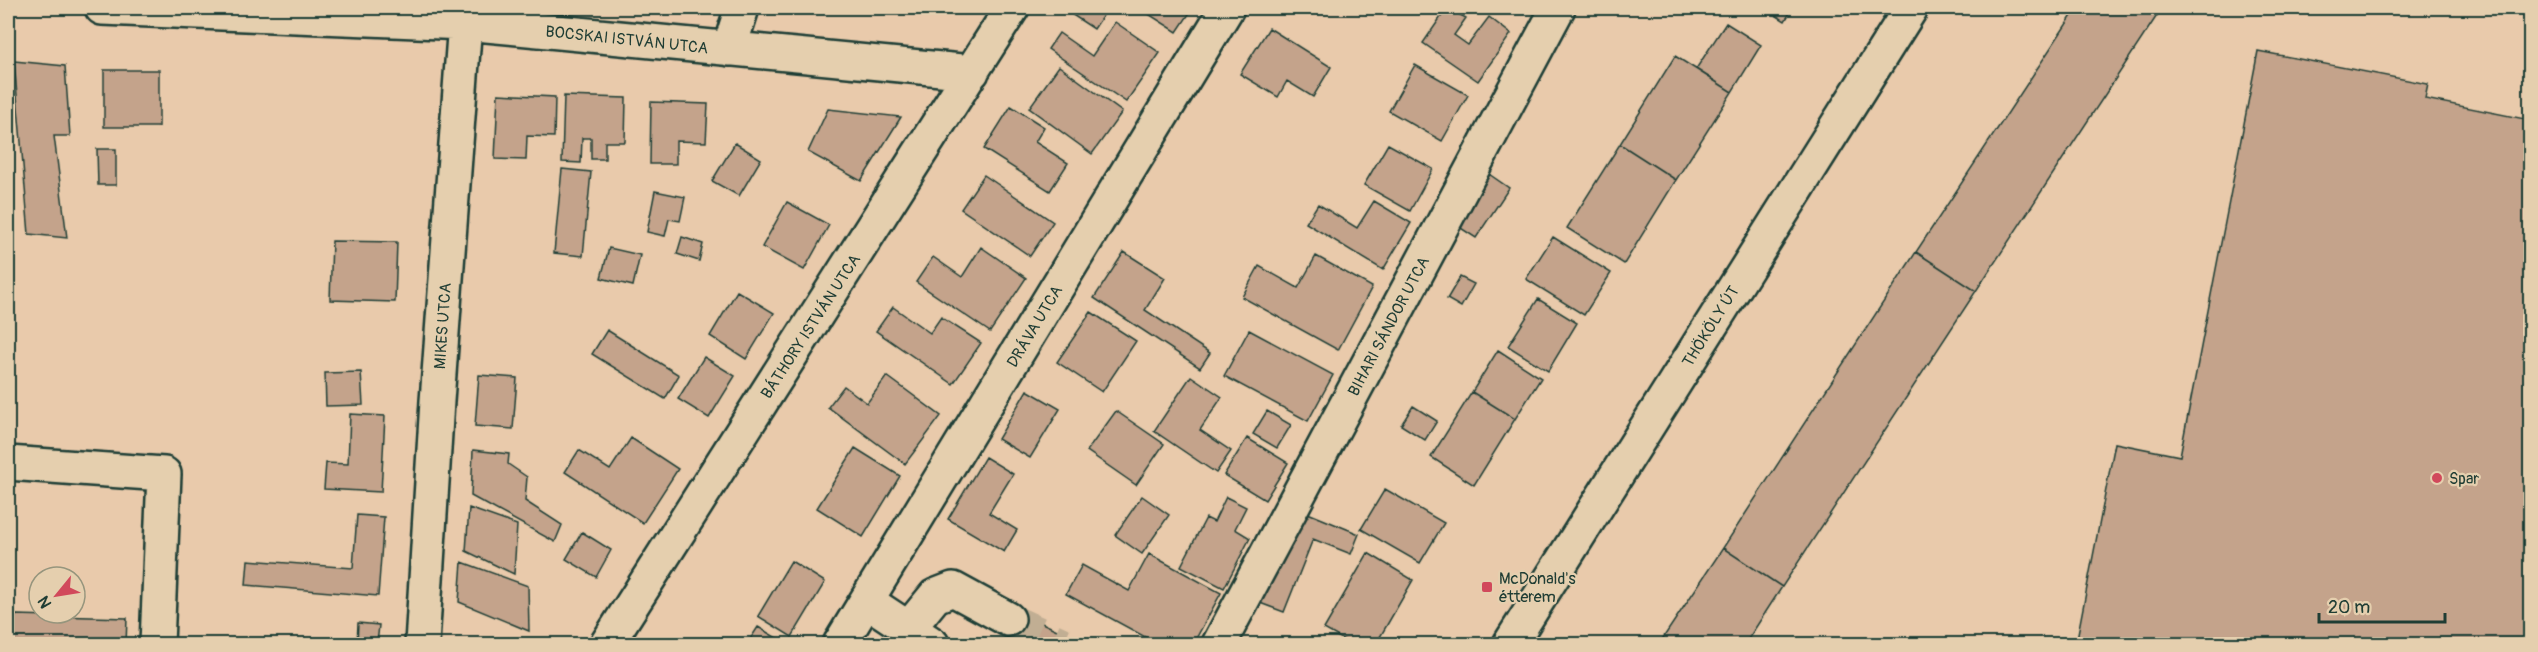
<svg xmlns="http://www.w3.org/2000/svg" width="2538" height="652" viewBox="0 0 2538 652" font-family="Pangolin,sans-serif">
<rect width="100%" height="100%" fill="#e9caab"/>
<filter id="ink" filterUnits="userSpaceOnUse"><feTurbulence type="fractalNoise" baseFrequency=".0167" numOctaves="2"/><feDisplacementMap in="SourceGraphic" scale="12" xChannelSelector="R" yChannelSelector="G"/><feConvolveMatrix kernelMatrix="1 2 1 2 8 2 1 2 1" color-interpolation-filters="sRGB"/></filter>
<g filter="url(#ink)">
<path fill="#c4a38b" stroke="#1f3d34" stroke-width="1.5" d="M923,8H970L967,12L922,9Z
M1071,8H1108L1094,29L1068,12Z
M1139,8H1193L1177,32Z
M1447,8L1466,18L1454,35L1468,45L1489,17L1511,34L1478,81L1423,43Z
M1764,8H1793L1785,21Z
M2077,8H2162L1976,291L1916,252Z
M1115,22L1160,53L1126,102L1048,49L1059,33L1092,56Z
M1726,23L1761,45L1732,92L1696,69Z
M1269,28L1331,67L1313,97L1287,81L1278,97L1240,74Z
M2258,51L2428,84L2425,99L2530,120V644H2076L2115,443L2180,456Z
M1675,56L1732,92L1676,180L1620,144Z
M14,61L65,66L70,136H54L67,238L29,234Z
M1415,65L1468,95L1442,141L1389,111Z
M1059,66L1122,112L1092,154L1029,108Z
M104,70H159V127H104Z
M498,94L555,97L554,137L527,136L526,160L495,159Z
M564,96L626,98L625,142H605V159H591V138H582L581,163L562,162Z
M651,102L708,104L706,142L676,141V164H650Z
M1011,106L1044,127L1035,142L1068,163L1050,191L984,149Z
M828,109L901,117L861,181L808,152Z
M735,143L761,159L739,196L712,181Z
M1388,144L1433,169L1410,211L1364,185Z
M1620,144L1676,180L1624,264L1567,228Z
M97,149H116V185H98Z
M562,169L591,172L583,256L554,253Z
M1486,172L1509,188L1476,238L1453,223Z
M984,175L1053,222L1030,256L961,209Z
M655,191L685,197L680,221L669,219L665,236L647,232Z
M1374,201L1411,223L1383,270L1306,223L1318,204L1357,228Z
M787,202L829,225L804,270L762,247Z
M682,237L703,244L699,261L677,254Z
M1553,237L1611,273L1584,315L1526,279Z
M332,241L397,242L395,302L330,300Z
M981,247L1026,278L990,332L916,282L933,257L962,277Z
M609,248L640,255L633,286L601,278Z
M1124,252L1165,278L1145,310L1210,353L1200,368L1094,298Z
M1916,252L1976,291L1782,587L1723,548Z
M1316,256L1372,287L1338,350L1242,297L1259,266L1298,288Z
M1460,277L1474,284L1461,307L1447,299Z
M737,291L774,313L746,359L710,336Z
M1538,299L1577,323L1548,371L1508,346Z
M893,307L930,333L941,317L981,343L953,384L876,331Z
M1091,312L1136,341L1102,392L1057,362Z
M607,330L679,375L665,399L592,354Z
M1249,330L1333,375L1308,421L1224,376Z
M1498,350L1541,378L1515,419L1472,392Z
M704,357L735,376L709,418L678,399Z
M361,372L363,405L326,406L325,373Z
M479,375L517,378L513,429L475,426Z
M887,376L941,416L905,464L828,407L844,386L867,403Z
M1191,376L1222,397L1200,430L1231,451L1216,473L1154,431Z
M1027,390L1060,409L1030,458L998,439Z
M1472,392L1515,419L1474,485L1431,457Z
M1413,406L1437,421L1425,440L1401,425Z
M1116,411L1164,444L1136,485L1087,451Z
M1267,411L1291,425L1277,448L1253,434Z
M350,414L385,416L381,492L324,489L326,463L348,464Z
M631,438L678,469L643,523L565,472L579,450L610,470Z
M1247,438L1288,463L1265,500L1224,475Z
M855,448L900,476L863,537L817,508Z
M473,450L509,454L508,464L527,477L525,501L562,525L555,542L471,496Z
M985,457L1013,474L989,513L1017,530L1004,552L948,519Z
M1385,489L1444,523L1420,563L1361,529Z
M1142,496L1169,515L1142,554L1115,535Z
M1226,497L1246,507L1235,529L1250,538L1224,588L1181,566L1206,518L1214,522Z
M469,508L517,525L514,574L466,551Z
M1298,509L1359,534L1351,554L1313,539L1284,612L1260,603Z
M357,515L384,517L378,596L246,585L248,560L353,568Z
M582,532L611,550L596,577L566,559Z
M1723,548L1782,587L1745,644H1659Z
M1368,553L1413,580L1376,644H1351L1324,629Z
M1149,554L1221,593L1193,644H1158L1066,594L1082,565L1129,591Z
M791,561L825,582L792,637L758,616Z
M462,562L528,586L529,631L459,602Z
M1012,609L1085,643V644H1019L1000,635Z
M16,615L127,618L126,644H8Z
M358,623L379,625L377,644H357Z
M758,627L787,644H747Z"/>
<g fill="none" stroke-linecap="round" stroke-linejoin="round">
<path stroke="#c1ae93" stroke-width="33" stroke-dasharray="33 16" stroke-linecap="butt" d="M1008,619L1063,644"/>
<defs>
<path id="minor" d="M102,8L465,23L972,72
M729,49L742,8
M8,463L164,474L157,644
M867,601L932,644
M908,629L935,596L953,589L1008,619
M422,644L437,401L466,8
M607,644L1012,8
M840,644L1227,8
M1219,644L1558,8
M1510,644L1911,8"/>
</defs>
<use href="#minor" stroke="#1f3d34" stroke-width="38"/>
<use href="#minor" stroke="#e5cfae" stroke-width="33"/>
</g>
</g>
<g fill="#d1495b" stroke="#e5cfae" stroke-width="2">
<circle cx="2437" cy="478" r="6"/>
<rect x="1481" y="581" width="12" height="12" rx="3"/>
</g>
<g text-anchor="middle" stroke-width="4.5" stroke-linejoin="round" paint-order="stroke">
<g font-size="16" fill="#1f3d34" stroke="#e5cfae">
<text transform="translate(627 39) rotate(6)" y="6">BOCSKAI ISTVÁN UTCA</text>
<text transform="translate(442 326) rotate(-86)" y="6">MIKES UTCA</text>
<text transform="translate(810 326) rotate(-57)" y="6">BÁTHORY ISTVÁN UTCA</text>
<text transform="translate(1034 326) rotate(-59)" y="6">DRÁVA UTCA</text>
<text transform="translate(1388 326) rotate(-62)" y="6">BIHARI SÁNDOR UTCA</text>
<text transform="translate(1710 326) rotate(-58)" y="6">THÖKÖLY ÚT</text>
</g>
<g font-size="16" fill="#1f3d34" stroke="#e5cfae" text-anchor="start">
<text x="2449" y="484">Spar</text>
<text x="1499" y="584">McDonald's<tspan x="1499" dy="18">étterem</tspan></text>
</g>
</g>
<rect width="2538" height="652" fill="none" stroke="#e5cfae" stroke-width="30"/>
<rect x="15" y="15" width="2508" height="622" fill="none" stroke="#1f3d34" stroke-width="2" filter="url(#ink)"/>
<g transform="translate(57 595) rotate(240)"><circle r="28" fill="#e5cfae" stroke="#96957d" stroke-width="1.5"/>
<path d="M0-4.5L10 22L0 15L-10 22Z" fill="#d1495b"/>
<text y="-9" font-size="16" font-weight="bold" text-anchor="middle" fill="#1f3d34">N</text>
</g>
<path d="M2319 613v9h126v-9" fill="none" stroke="#1f3d34" stroke-width="3"/>
<text x="2328" y="613" font-size="18" fill="#1f3d34" stroke="#e5cfae" stroke-width="4.5" paint-order="stroke">20 m</text>
</svg>
